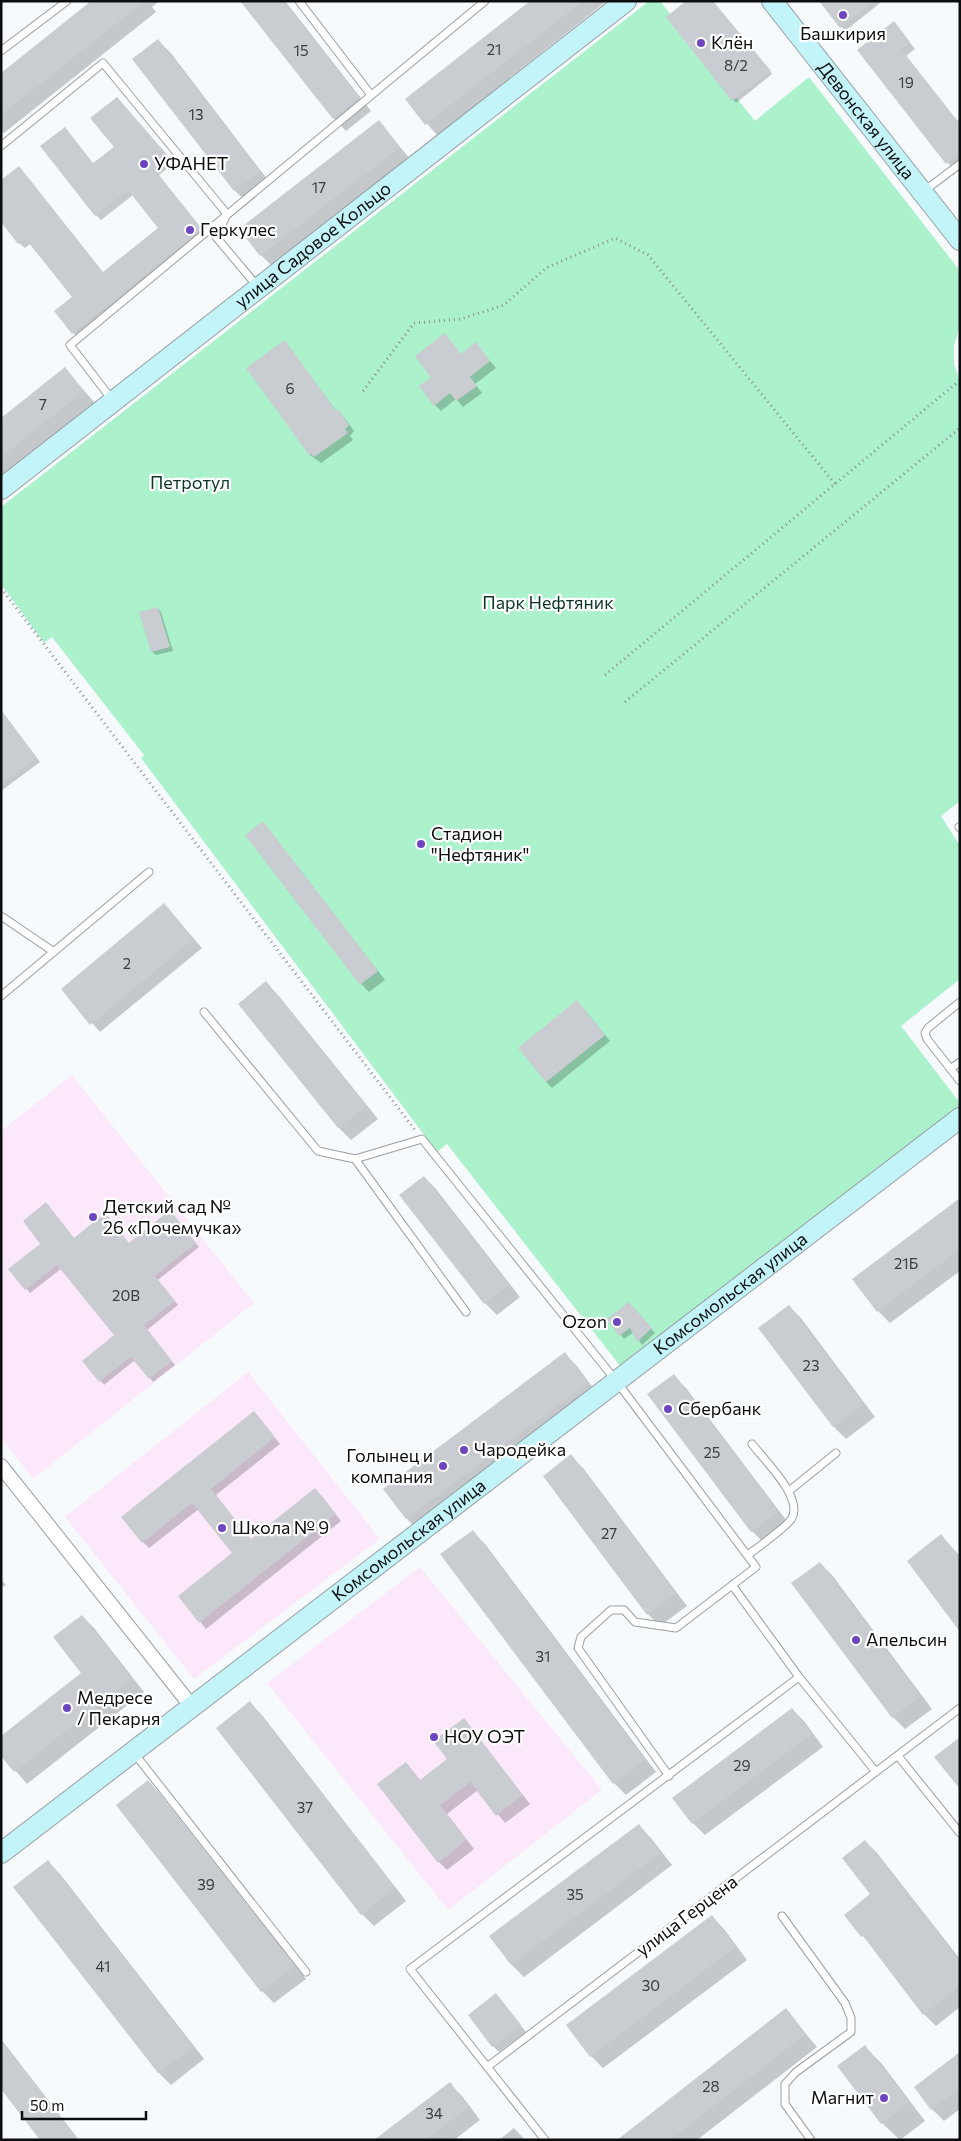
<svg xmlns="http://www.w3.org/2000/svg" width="961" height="2141" viewBox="0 0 961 2141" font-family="Commissioner,sans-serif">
<rect width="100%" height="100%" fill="#f6fafd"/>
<path fill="#fbe9fb" d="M72,1075L254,1303L33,1479L1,1437V1131Z
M248,1372L380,1539L194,1679L65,1517Z
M420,1567L602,1790L448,1910L267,1683Z"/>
<path fill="#abf1cb" d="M649,1H660L755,121L809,77L960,271V326L954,345V364L960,382V801L941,816L960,846V979L901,1026L960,1103V1107L621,1367L447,1144L437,1152L141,758L144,755L52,637L44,643L1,584V507Z"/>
<path fill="#0003" d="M93,1H159L152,7L156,12L4,133L1,130V74Z
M246,1H285L371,111L346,131L334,119L244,4Z
M531,1H607L437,135L406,100Z
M820,1H879L880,3L845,31Z
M667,17L738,32L772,74L736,103Z
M894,23L915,49L906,56L957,121L960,118V164L953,169L859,50Z
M157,40L170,52L271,184L247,202L234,190Z
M117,98L174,163L159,175L206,235L78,338L73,333L74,297L30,244L25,248L19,243V168L103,273L159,228L133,195L101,220L96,215L94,164L115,148Z
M379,122L411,160L273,267L261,255Z
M445,335L461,355L476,344L496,368L475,384L482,393L463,407L456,399L441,411L435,405L433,378Z
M285,342L337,412L338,411L344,417L354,431L350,436L353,440L321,463L310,455Z
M65,369L95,403L1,479V420Z
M158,608L161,612L173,651L156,655L152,652Z
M1,710L40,762L1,791Z
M263,823L385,980L369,992L361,984Z
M164,905L202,948L100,1032L62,989Z
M266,983L278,995L378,1119L351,1140L339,1128L239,1004Z
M583,1008L610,1041L552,1088L546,1082Z
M424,1177L436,1189L520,1297L497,1315L485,1303L401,1195Z
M960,1204V1271L890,1323L878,1311L854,1279Z
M174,1216L199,1247L158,1280L178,1305L147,1330L175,1365L153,1382L135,1360L104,1385L84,1361L115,1336L62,1268L30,1293L10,1269L75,1239L129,1245Z
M789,1306L801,1318L875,1417L846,1439L834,1427L760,1328Z
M633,1307L655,1333L642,1345L634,1332L624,1339L609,1319Z
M565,1354L577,1366L599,1396L419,1531L407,1519L385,1489Z
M674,1376L686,1388L789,1524L764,1543L752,1531Z
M260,1419L280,1444L216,1495L251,1540L321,1495L341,1521L206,1629L180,1596L234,1553L199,1509L149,1548L143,1542Z
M571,1456L583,1468L687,1606L660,1626L648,1614Z
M473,1532L485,1544L656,1772L626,1795L614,1783Z
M941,1536L960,1556V1630Z
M820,1563L832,1575L932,1709L905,1729L893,1717L793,1584Z
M1,1579L6,1585L1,1588Z
M82,1616L94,1628L144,1692L27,1784L1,1754L83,1674Z
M250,1703L262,1715L406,1901L374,1926L362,1914L217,1728Z
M792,1709L804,1721L823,1747L705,1835L693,1823Z
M463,1719L530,1804L505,1823L478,1790L447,1814L474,1849L447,1870L439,1862L406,1763L421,1781L449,1759Z
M148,1782L160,1794L306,1979L274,2003L262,1991L118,1805Z
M639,1826L651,1838L672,1865L524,1977L512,1965L491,1937Z
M865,1841L877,1853L960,1959V2007L936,2026L924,2014L874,1949L846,1915L872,1894Z
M48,1862L60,1874L204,2059L171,2085L159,2073L15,1887Z
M712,1917L724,1929L747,1960L603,2068L591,2056Z
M496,1995L526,2032L499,2052L493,2046Z
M786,2010L817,2047L697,2140H619Z
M1,2039L79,2140H42L1,2087Z
M865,2047L882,2064L925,2121L900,2140L882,2123Z
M960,2054V2109L944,2121L932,2109Z
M450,2084L462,2096L480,2120L454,2140H376Z
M514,2128L525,2140H499Z"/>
<path fill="#c9ccd0" d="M91,1H145L1,115V73Z
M240,1H283L360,98L333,119Z
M530,1H583L425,125L405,99Z
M686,1H713L771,71L732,101L666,17Z
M819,1H874L840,28Z
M894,21L910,42L901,49L960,124V154L946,164L857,50Z
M158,39L260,171L234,191L132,59Z
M117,97L169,157L154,169L202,229L72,334L54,311L72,297L25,238L18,244L1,222V180L19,166L103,272L158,228L128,190L95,216L40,146L65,127L93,163L114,147L90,118Z
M379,120L400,147L260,256L239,229Z
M445,333L461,354L476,342L490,361L470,377L477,386L456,401L450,393L434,406L419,386L431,378L415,356Z
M285,340L336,411L338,409L349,425L345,429L348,433L314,457L311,454L309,455L246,368Z
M65,367L84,391L1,457V418Z
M158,607L170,647L151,652L139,612Z
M1,710L37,758L1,784Z
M263,821L378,971L360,985L245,835Z
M164,903L194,939L90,1025L61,989Z
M266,981L367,1106L338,1128L238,1004Z
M577,1000L605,1035L546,1082L518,1048Z
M424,1176L509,1285L484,1304L399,1195Z
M960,1198V1249L877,1312L852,1279Z
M46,1202L74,1238L105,1213L129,1243L170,1210L196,1243L155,1276L175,1301L144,1325L172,1361L149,1379L131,1357L99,1382L82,1361L114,1335L57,1265L25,1290L8,1269L40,1244L23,1221Z
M629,1302L652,1328L637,1342L630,1328L619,1336L607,1319Z
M789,1305L864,1404L833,1427L758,1328Z
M565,1352L588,1383L406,1519L383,1489Z
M674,1374L778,1512L751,1532L647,1394Z
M254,1411L275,1437L211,1489L251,1539L315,1488L336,1514L199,1623L178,1596L232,1553L192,1503L142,1543L121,1517Z
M571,1454L676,1593L647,1615L543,1476Z
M473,1530L645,1760L613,1784L440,1554Z
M941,1534L960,1558V1632L907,1561Z
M820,1562L921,1696L892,1718L791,1583Z
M82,1615L132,1679L14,1772L1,1756V1736L81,1673L53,1637Z
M250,1701L395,1888L361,1915L216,1728Z
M792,1708L812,1734L692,1824L672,1798Z
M464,1718L523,1795L496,1816L470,1782L440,1805L466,1840L438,1863L377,1784L406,1762L420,1780L447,1759L433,1741Z
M960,1737V1789L934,1757Z
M148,1780L295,1966L261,1992L116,1805Z
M639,1824L660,1853L511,1965L489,1936Z
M865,1840L960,1961V1986L923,2015L863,1936L861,1937L844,1915L870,1894L842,1858Z
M48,1860L193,2047L158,2073L13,1887Z
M712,1915L736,1947L590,2057L566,2025Z
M496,1993L521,2025L492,2047L468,2015Z
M786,2008L806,2034L670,2140H617Z
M1,2041L36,2085L78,2140H40L1,2089Z
M865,2045L909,2103L881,2124L837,2066Z
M960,2052V2088L931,2110L914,2087Z
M450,2082L469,2107L426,2140H374Z"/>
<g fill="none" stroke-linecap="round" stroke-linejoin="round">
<defs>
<path id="lane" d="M299,1L371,95
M1,51L67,1
M1,146L103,63L227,214L216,237L258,287
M924,191L960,164
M113,401L70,345L485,1
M959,827L960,828
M1,916L54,952
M1,996L149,872
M960,1002L928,1028L925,1033L927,1039L960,1081
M204,1012L318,1151L355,1159L422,1139L617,1382L756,1567L676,1628L635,1622L624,1610H611L581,1637L578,1648L669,1776
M950,1069L960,1062
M355,1159L466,1312
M789,1491L836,1453
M748,1555C757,1548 788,1526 792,1518C803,1497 765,1461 752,1444
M732,1585L799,1677L876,1772
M134,1753L306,1972
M898,1756L960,1833
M782,1916L845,2003L851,2018V2032L796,2072L785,2084V2104L811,2140
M487,2067L960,1708
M545,2140L410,1969L799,1677"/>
<path id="street" d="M1,1466L193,1708"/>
<g id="secondary">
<path id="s1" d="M772,1L960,240"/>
<path id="s2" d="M1,489L626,1"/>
<path id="s3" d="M1,1853L960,1118"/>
</g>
</defs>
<use href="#lane" stroke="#9a9ea1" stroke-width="9"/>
<use href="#street" stroke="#9a9ea1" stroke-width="16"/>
<use href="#secondary" stroke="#9a9ea1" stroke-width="22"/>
<path stroke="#8c8f91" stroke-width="3" stroke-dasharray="1 4" stroke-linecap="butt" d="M363,391L414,323L461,319L504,305L546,268L615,238L648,255L835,484
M1,588L415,1130
M605,675L959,381
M625,702L960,428"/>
<use href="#lane" stroke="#fff" stroke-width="7"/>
<use href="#street" stroke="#fff" stroke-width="14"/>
<use href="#secondary" stroke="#c3f4fa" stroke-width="20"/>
</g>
<g fill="#6d46bf" stroke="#fff" stroke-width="2">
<circle cx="843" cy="15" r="5"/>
<circle cx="701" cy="43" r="5"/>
<circle cx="144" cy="164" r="5"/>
<circle cx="190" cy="230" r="5"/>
<circle cx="421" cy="844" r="5"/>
<circle cx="93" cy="1217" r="5"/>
<circle cx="617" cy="1322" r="5"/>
<circle cx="668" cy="1409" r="5"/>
<circle cx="464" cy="1450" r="5"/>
<circle cx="443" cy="1466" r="5"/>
<circle cx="222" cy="1528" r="5"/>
<circle cx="856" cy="1640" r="5"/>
<circle cx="67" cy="1708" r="5"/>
<circle cx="434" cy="1737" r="5"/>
<circle cx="884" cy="2098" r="5"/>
</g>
<g text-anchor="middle" stroke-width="4.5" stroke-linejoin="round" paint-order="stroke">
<g font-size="15" fill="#3b3d3e">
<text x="494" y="55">21</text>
<text x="301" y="56">15</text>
<text x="736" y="71">8/2</text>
<text x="906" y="88">19</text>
<text x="196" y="120">13</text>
<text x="319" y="193">17</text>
<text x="290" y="394">6</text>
<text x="43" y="410">7</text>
<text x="127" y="969">2</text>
<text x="906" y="1269">21Б</text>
<text x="126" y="1301">20В</text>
<text x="811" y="1371">23</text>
<text x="712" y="1458">25</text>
<text x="609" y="1539">27</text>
<text x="543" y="1662">31</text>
<text x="742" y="1771">29</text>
<text x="305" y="1813">37</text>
<text x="206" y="1890">39</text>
<text x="575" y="1900">35</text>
<text x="103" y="1972">41</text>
<text x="651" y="1991">30</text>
<text x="711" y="2092">28</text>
<text x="434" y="2119">34</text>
</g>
<g font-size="18" fill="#0c0d0e" stroke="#fff" text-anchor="start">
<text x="843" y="40" text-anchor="middle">Башкирия</text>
<text x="711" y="49">Клён</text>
<text x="154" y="170">УФАНЕТ</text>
<text x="200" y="236">Геркулес</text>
<text x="431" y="840">Стадион<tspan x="431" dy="21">"Нефтяник"</tspan></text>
<text x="103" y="1213">Детский сад №<tspan x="103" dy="21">26 «Почемучка»</tspan></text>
<text x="607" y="1328" text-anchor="end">Ozon</text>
<text x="678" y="1415">Сбербанк</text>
<text x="474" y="1456">Чародейка</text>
<text x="433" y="1462" text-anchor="end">Голынец и<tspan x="433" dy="21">компания</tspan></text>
<text x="232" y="1534">Школа № 9</text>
<text x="866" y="1646">Апельсин</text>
<text x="77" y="1704">Медресе<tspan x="77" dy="21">/ Пекарня</tspan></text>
<text x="444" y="1743">НОУ ОЭТ</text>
<text x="874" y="2104" text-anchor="end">Магнит</text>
</g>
<g font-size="18" fill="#0c0d0e" stroke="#fff">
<text dy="6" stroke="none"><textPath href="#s1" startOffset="152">Девонская улица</textPath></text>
<text dy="6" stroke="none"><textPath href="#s2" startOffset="396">улица Садовое Кольцо</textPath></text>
<text dy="6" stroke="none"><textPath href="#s3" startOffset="919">Комсомольская улица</textPath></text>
<text dy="6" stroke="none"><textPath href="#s3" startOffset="514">Комсомольская улица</textPath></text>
<text transform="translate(687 1916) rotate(-37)" y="6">улица Герцена</text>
</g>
<g font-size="18" fill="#0c3724" stroke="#fff">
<text x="190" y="489">Петротул</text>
<text x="548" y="609">Парк Нефтяник</text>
</g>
</g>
<rect width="961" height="2141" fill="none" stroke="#0c0d0e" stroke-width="5"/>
<path d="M22 2111v8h124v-8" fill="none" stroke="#0c0d0e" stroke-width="2.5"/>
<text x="30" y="2111" font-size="15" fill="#0c0d0e" stroke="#ffffff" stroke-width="4" paint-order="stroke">50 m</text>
</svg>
